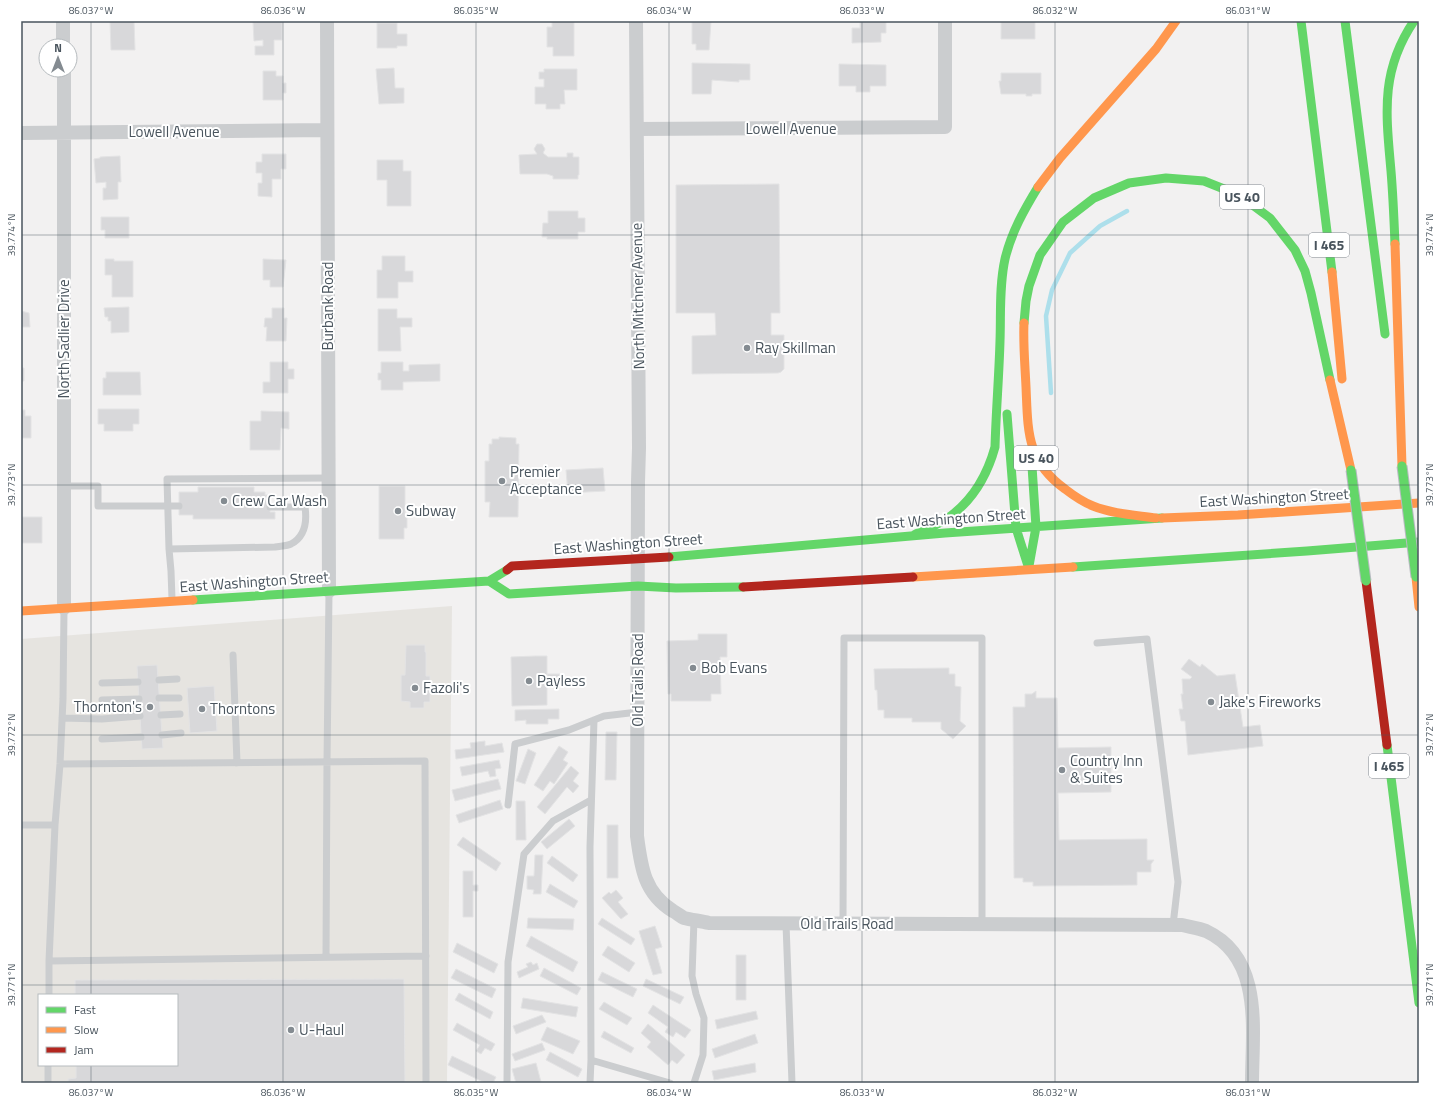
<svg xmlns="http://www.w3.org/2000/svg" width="1440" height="1104" viewBox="0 0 1440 1104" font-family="'Titillium Web',sans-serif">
<rect width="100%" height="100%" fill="#f2f1f1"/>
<path fill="#e6e4e0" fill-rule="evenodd" d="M452,606L447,1083H21V639ZM39,995H177V1065H39Z"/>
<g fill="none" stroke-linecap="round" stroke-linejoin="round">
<path stroke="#addfeb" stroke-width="4.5" d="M1051,393L1046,316L1052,290L1070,253L1100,226L1127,211"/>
</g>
<path fill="#d8d8da" stroke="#e3e3e4" d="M110,21H134L135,50H111Z
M282,21V40H274V55H255V46H263V40L254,41L253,22Z
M552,21H574V56H553V47H547V27H552Z
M692,21H711L709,50H696V44H692Z
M860,21H886V33H881V42L852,43V28H860Z
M1001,21H1035V39H1001Z
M377,23H397V34H407V46H397V48H377Z
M692,63L750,64V80H739V82L712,80L711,94H692Z
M839,64L886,65V86H870V92H856V86H839Z
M394,68L395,88H404V103L379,104L376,69Z
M544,69H577V90H564L565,104H560V109H546V104H535V87H544V79H539V72H544Z
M263,71H276V76H283V83H286V93H283V100H263Z
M1001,73H1041V94H1032V96H1026V94H1001L999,81H1001Z
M537,144H542L545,149L543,153L548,157H567V153H573V157H579V175H578V179H553V176L547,174H520L519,155L537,154L534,149Z
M262,154H286V169H281V179H272V197L258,196V183H262V173H256V162H262Z
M120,156L121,182H118V199L103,200V188H106V182L96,183L94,159L100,158V157Z
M377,160H403V171H411V206H387V180H377Z
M779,184L780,313H771V335H784V369L781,372L778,373L692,374V336L716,335L715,313H676V185Z
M548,211H578V218H585V232H578V239H547V237H542L543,223H548Z
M101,217H129V238H105V230H101Z
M382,256H405V271H413V282H398V298H377V270H382Z
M105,259H114V261H133V297H112V275H105Z
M263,259L286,260L283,287H270V280H263Z
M129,307V332L111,333V321H108V317H105L104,308Z
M272,308H284V318H287L286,341H266L267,327H264L265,318H272Z
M378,309H397V318H412V327H400L401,351H378Z
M21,311L29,313L30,327H21Z
M21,361L22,368H24V381H22L21,388Z
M270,362H288V369H294V379H288V393H263V382H270Z
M381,362H403V371H409V365L440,364V381L403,382V390H381V380H378V373H381Z
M106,372H140L141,395H103V378H106Z
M98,409H139V424H133V431H104V424H98Z
M21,410H25V416H31V438H21Z
M261,411L289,412V429L281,428L280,450H250V421H261Z
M499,437L516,438V444H519L518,517H489L490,502H485V461H489V444H492V439H499Z
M603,468L605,491L568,493L566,470Z
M379,486H405V515H407V528H404V539H379Z
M198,487H254V492H265V495H270V512H275V519H193V515H179V492H198Z
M21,517H42V543H21Z
M698,634H727V657H720L721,694H711V701H671V694H668L667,641L698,640Z
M406,645H425V652H426V676H430V702H424V708H410V702L401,701V675H405Z
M536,656H547V705L512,706L511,657Z
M1189,659L1200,667L1202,664L1217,676L1235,674L1243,727L1260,725L1263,746L1188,755L1185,721H1181L1179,709H1183L1181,694H1183L1182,679H1190L1192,677L1181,669Z
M157,665L163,748L142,749L137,666Z
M949,668V674H955V686L961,687L960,721L966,726L953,739L941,729V722H912V718H884V710H878L877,690H875L874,669Z
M547,674H560V687H547Z
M214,686L217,731L190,733L187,688Z
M1036,691V698H1057L1058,748L1111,747V792L1058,793L1059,840L1147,839V860H1154L1151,864V872H1137V885L1033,886V882H1023V878H1014L1013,707H1025V694H1032Z
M559,709V719H548V724H526V720L515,721V710Z
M606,732H617L616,780H605Z
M485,741V746L502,743L504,752L456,759L455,750L471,748L470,743Z
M559,746L568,752L563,760L568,763L554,784L550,781L543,791L534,785Z
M528,749L536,753L525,784L516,781Z
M499,760L501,768L495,769L496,776L490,777L488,771L462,776L460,767Z
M571,766L579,773L573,781L579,786L573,793L567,787L545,814L537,807Z
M498,779L501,789L455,801L452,790Z
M500,800L503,809L459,823L456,815Z
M516,801H525L526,840H516Z
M569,819L575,826L547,849L541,842Z
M607,825H618V878H607Z
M463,837L501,863L496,871L457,845Z
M535,855H543L541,894H533L534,890L527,889V876H534Z
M552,856L578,875L573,882L547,863Z
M463,871H473V885H478V891H473V917H463Z
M550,884L578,901L574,908L546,892Z
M616,890L623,898L618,902L628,914L621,919L602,898L609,892L611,894Z
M528,918L574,919L573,930L527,928Z
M602,918L635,939L631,945L598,924Z
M655,926L662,947L655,949L662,973L653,975L639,931Z
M531,936L578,962L573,972L526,946Z
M457,943L498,964L494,973L453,952Z
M608,946L635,963L629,972L602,955Z
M736,955H746V1000H736Z
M531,962L533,965L537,963L539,969L519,978L517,972L528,967L526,964Z
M544,968L581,988L577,995L540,976Z
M456,969L496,989L492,998L451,978Z
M602,972L637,989L633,997L598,980Z
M404,979L405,1083H68V1079L76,1078V1065H177V995H75V980Z
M646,979L684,997L680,1004L643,986Z
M459,993L493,1012L490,1019L455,1000Z
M523,998L578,1007L576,1017L521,1008Z
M604,1002L632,1018L627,1025L599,1009Z
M653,1005L691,1030L685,1038L676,1032L673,1037L665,1032L668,1027L648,1013Z
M756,1011L758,1019L717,1029L715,1020Z
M542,1015L546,1022L516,1034L513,1026Z
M457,1023L495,1044L491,1051L485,1048L481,1054L476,1051L480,1045L453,1030Z
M648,1024L685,1055L677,1064L672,1060L668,1065L647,1047L651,1042L641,1033Z
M547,1027L580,1041L573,1054L541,1040Z
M604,1031L634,1048L631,1053L601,1037Z
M755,1034L758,1043L715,1058L712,1049Z
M542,1043L545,1050L515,1061L512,1054Z
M550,1052L582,1069L578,1077L546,1060Z
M452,1056L496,1077L493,1083H485L448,1065Z
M536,1063L541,1082L535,1083H516L512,1069Z
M755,1063L756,1072L714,1080L712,1071Z"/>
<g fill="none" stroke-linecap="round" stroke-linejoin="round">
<path stroke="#cbcdcf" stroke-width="7" d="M64,486H98V506H179
M169,549L275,547C280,546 287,546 291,544C306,536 307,521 305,507H270
M172,599L171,571L169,549L167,479L329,478
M1097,643L1147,639L1178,882L1173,925
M233,655L237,763
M159,680L177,679
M102,683L138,682
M159,698H179
M102,700L139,699
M161,715L180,714
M62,718L102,719L140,716
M594,720L590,847L591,1060L670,1083
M162,735L181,733
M102,739L141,737
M60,764L425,761L426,1083
M508,805L515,744L569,730L604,716L638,712
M21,825H55
M786,924L792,1083
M843,924L844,638H982V924
M326,957L327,762L329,593
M49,961L426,956
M49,995V961L55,825L60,764L63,699L64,610
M48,1083V1065
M507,1083L508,962L524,854L553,821L591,800
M590,1083L591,1060
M694,1083L703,1055L704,1018L696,994L692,976L694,920"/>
<path stroke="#cbcdcf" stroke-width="14" d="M63,21V46
M327,21L329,591
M636,21L639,448L638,482L637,836C641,867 644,893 673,911C677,913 680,916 684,918C692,920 701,921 709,923L1182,925C1190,927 1199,928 1206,931C1264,958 1252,1031 1252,1083
M64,70V608
M637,129L945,127V21
M21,133L327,130"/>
<path stroke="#63d668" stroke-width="9" d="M1301,21L1332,272
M1345,21L1385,334
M1395,244C1394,219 1393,195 1391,171C1386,114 1380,71 1414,21
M1024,323L1026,301L1029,286L1040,255L1063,222L1094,198L1129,183L1166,178L1204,181L1239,195L1270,218L1295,250L1305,271L1311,293L1330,380
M1007,414L1016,528L1029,569
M914,535C924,530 935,526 945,520C971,503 987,476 995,447C996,412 999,376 1000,341C1001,314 999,286 1005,259C1011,233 1024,210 1038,187
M669,557L945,533L1162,518
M1029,566L1036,527L1031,451
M1073,567L1307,551L1419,542
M489,581L509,594L638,586L676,588L743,587
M193,600L489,581L507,570
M1387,745L1419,1003"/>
<path stroke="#ff974d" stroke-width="9" d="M1038,187L1060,158L1156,49L1176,21
M1395,244L1402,466
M1332,272L1342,379
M1024,323C1023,344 1025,365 1026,387C1028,430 1026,461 1065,489C1074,496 1083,502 1093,506C1113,514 1135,515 1156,518
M1330,380L1351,470
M1162,518L1238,515L1419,503
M913,577L1073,567
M1416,577L1419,607
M21,611L193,600"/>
<path stroke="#b3261e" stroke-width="9" d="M507,570L512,566L669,557
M1366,581L1387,745
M743,587L913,577"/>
<defs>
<path id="fast-bridge" d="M1402,466L1416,577
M1351,470L1366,581"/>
</defs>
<use href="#fast-bridge" stroke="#b7bbc0" stroke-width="11" stroke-linecap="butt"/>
<use href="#fast-bridge" stroke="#63d668" stroke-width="9"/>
</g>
<path fill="none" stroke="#49545d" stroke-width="1" stroke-opacity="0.45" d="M91,21V995M283,21V1083M476,21V1083M669,21V1083M862,21V1083M1055,21V1083M1248,21V1083M21,235H1419M21,485H1419M21,735H1419M21,985H1419M91,1065V1083"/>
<g fill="#848b91" stroke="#fff" stroke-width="1.5">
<circle cx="747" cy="348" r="4"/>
<circle cx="502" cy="481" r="4"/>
<circle cx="224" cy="501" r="4"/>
<circle cx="398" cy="511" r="4"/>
<circle cx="693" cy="668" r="4"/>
<circle cx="529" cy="681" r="4"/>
<circle cx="415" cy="688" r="4"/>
<circle cx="1211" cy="702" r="4"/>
<circle cx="150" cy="707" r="4"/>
<circle cx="202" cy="709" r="4"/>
<circle cx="1062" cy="770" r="4"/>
<circle cx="291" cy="1030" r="4"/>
</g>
<g text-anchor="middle" stroke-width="4" stroke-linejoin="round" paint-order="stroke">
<g fill="#fff" stroke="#80878e" stroke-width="1">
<rect x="1220" y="185" width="44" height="24" rx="3"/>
<rect x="1309" y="233" width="40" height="24" rx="3"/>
<rect x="1014" y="446" width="44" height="24" rx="3"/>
<rect x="1369" y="754" width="40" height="24" rx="3"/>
</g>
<g font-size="14" font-weight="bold" fill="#49545d">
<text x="1242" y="202">US 40</text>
<text x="1329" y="250">I 465</text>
<text x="1036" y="463">US 40</text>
<text x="1389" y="771">I 465</text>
</g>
<g font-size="15" fill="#49545d" stroke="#fff">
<text x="791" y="134">Lowell Avenue</text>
<text x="174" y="137">Lowell Avenue</text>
<text transform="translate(638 296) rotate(-91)" y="5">North Mitchner Avenue</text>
<text transform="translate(328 306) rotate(-90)" y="5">Burbank Road</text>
<text transform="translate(64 339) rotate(-90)" y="5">North Sadlier Drive</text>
<text transform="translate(1274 498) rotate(-3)" y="5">East Washington Street</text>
<text transform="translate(951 519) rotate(-4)" y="5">East Washington Street</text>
<text transform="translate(628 544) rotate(-4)" y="5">East Washington Street</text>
<text transform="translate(254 582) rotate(-4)" y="5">East Washington Street</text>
<text transform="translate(638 680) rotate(-90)" y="5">Old Trails Road</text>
<text x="847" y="929">Old Trails Road</text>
</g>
<g font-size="15" fill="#49545d" stroke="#fff" text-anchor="start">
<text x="755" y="353">Ray Skillman</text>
<text x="510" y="477">Premier<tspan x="510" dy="17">Acceptance</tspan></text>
<text x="232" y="506">Crew Car Wash</text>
<text x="406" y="516">Subway</text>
<text x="701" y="673">Bob Evans</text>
<text x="537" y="686">Payless</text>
<text x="423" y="693">Fazoli's</text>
<text x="1219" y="707">Jake's Fireworks</text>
<text x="142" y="712" text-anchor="end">Thornton's</text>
<text x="210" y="714">Thorntons</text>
<text x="1070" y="766">Country Inn<tspan x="1070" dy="17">&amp; Suites</tspan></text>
<text x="299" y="1035">U-Haul</text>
</g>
</g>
<rect width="1440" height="1104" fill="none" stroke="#ffffff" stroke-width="44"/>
<rect x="38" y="994" width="140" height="72" fill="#ffffff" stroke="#b6bbbe"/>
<rect x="46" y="1007" width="20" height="6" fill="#63d668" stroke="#b6bbbe"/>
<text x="74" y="1014" font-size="12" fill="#49545d">Fast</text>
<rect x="46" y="1027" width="20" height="6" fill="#ff974d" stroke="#b6bbbe"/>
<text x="74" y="1034" font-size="12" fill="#49545d">Slow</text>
<rect x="46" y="1047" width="20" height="6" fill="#b3261e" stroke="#b6bbbe"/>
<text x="74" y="1054" font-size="12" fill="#49545d">Jam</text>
<g transform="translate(58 58)"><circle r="19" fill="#ffffff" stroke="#b6bbbe"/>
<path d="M0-3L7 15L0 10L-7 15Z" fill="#848b91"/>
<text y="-6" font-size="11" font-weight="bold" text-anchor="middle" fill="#49545d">N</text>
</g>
<rect x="22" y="22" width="1396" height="1060" fill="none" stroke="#49545d" stroke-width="1.5"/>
<g font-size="10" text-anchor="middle" fill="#49545d">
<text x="91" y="14">86.037°W</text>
<text x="283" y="14">86.036°W</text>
<text x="476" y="14">86.035°W</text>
<text x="669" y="14">86.034°W</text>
<text x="862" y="14">86.033°W</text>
<text x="1055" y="14">86.032°W</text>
<text x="1248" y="14">86.031°W</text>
<text transform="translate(11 235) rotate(-90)" y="4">39.774°N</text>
<text transform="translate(1429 235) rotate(-90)" y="4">39.774°N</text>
<text transform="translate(11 485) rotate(-90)" y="4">39.773°N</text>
<text transform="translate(1429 485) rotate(-90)" y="4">39.773°N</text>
<text transform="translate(11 735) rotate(-90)" y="4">39.772°N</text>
<text transform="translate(1429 735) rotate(-90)" y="4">39.772°N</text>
<text transform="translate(11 985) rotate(-90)" y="4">39.771°N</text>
<text transform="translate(1429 985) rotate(-90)" y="4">39.771°N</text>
<text x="91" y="1096">86.037°W</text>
<text x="283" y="1096">86.036°W</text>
<text x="476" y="1096">86.035°W</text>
<text x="669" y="1096">86.034°W</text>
<text x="862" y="1096">86.033°W</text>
<text x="1055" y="1096">86.032°W</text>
<text x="1248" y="1096">86.031°W</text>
</g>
</svg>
